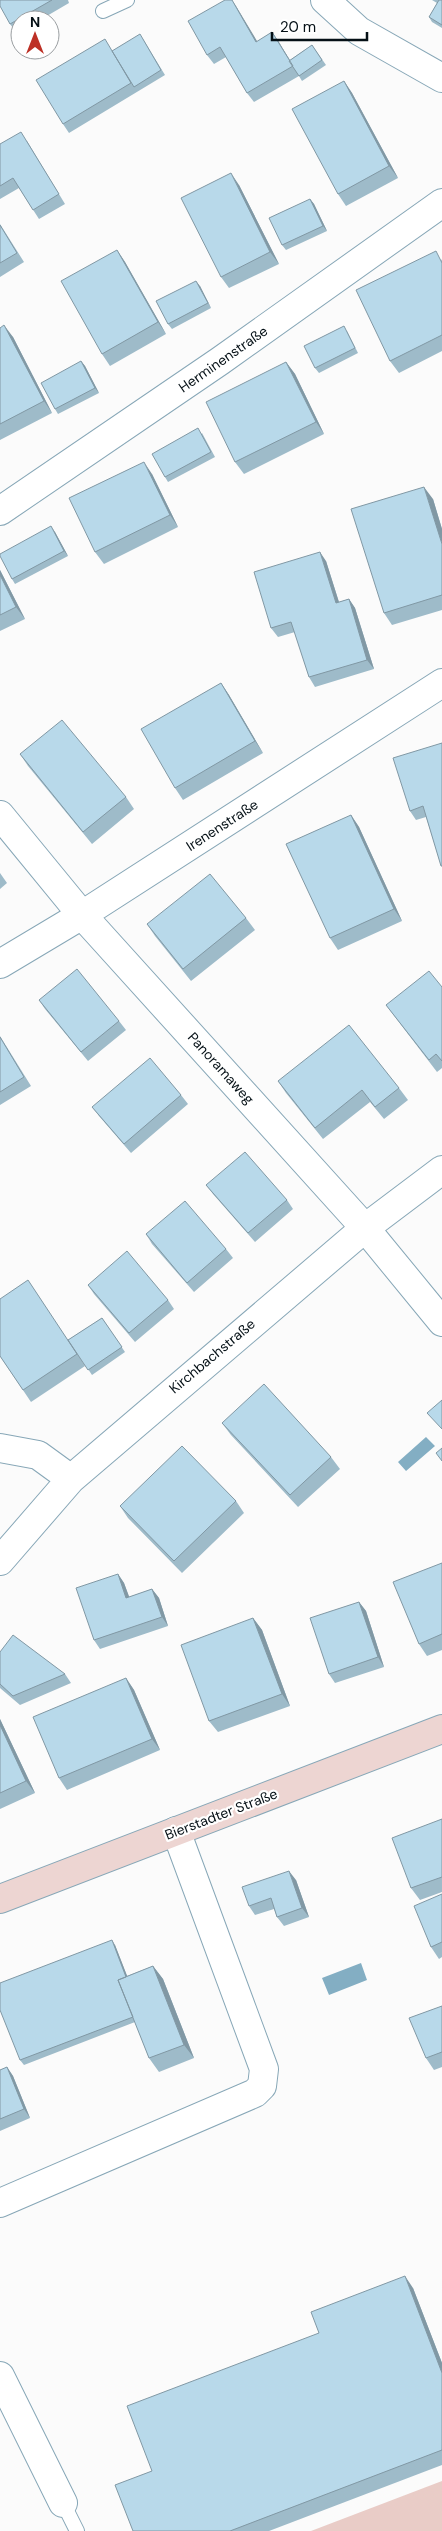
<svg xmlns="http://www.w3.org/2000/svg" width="442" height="2531" viewBox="0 0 442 2531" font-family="'DM Sans',sans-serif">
<rect width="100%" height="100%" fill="#fbfbfb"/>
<path fill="#e9ccc7" d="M442,2481V2531H311Z"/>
<path fill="#83aec3" d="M426,1437L435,1446L406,1471L398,1462Z
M361,1963L367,1980L329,1995L322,1978Z"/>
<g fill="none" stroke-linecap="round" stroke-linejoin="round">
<defs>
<path id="lane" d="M103,11L127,0
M63,2503L77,2531"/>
<path id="street" d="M325,0L359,31L442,78
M0,511L220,361L442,203
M0,815L82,915L365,1228L442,1322
M0,964L82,915L442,683
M0,1448L38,1455L71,1479
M0,1561L71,1479L365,1228L442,1170
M0,2203L255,2093L262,2086L264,2069L176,1831
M0,2376L63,2503"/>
<path id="secondary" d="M0,1899L442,1729"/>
</defs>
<use href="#lane" stroke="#87a7b7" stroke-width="16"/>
<use href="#street" stroke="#87a7b7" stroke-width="30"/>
<use href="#secondary" stroke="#87a7b7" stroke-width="30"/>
<use href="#lane" stroke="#fff" stroke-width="14"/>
<use href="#street" stroke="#fff" stroke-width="28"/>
<use href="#secondary" stroke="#edd5d2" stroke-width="28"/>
</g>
<path fill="#9ebbc9" d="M0,0H68L69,3L40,20H20V31L17,33L10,24Z
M232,0L257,42L272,32L290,60L312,45L326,65L302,81L299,76L254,102L247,93L226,57L214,64L207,55Z
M432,0H442V28L432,22L429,17L437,3Z
M143,39L165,75L69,133L63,124L113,51Z
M344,81L352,93L398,178L346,206L338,194Z
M27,141L65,204L39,219L19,188L0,199V144Z
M239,185L279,264L229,288L221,277Z
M310,199L314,204L327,231L286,250L282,245Z
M0,224L24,262L0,277Z
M117,250L125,262L166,334L110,366L102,354Z
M442,259V351L399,373L390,361Z
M200,286L211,308L172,329L168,324Z
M0,328L13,337L52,413L0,440Z
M347,331L358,353L319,373L315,368Z
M81,361L85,366L99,393L58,414L55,409Z
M286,362L295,374L324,434L244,474L235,462Z
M202,433L215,457L168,482L165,477Z
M152,474L178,527L104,564L95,552Z
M433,499L442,529V610L392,625L384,613Z
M55,532L68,556L15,584L12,579Z
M326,561L339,602L349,599L355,608L374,669L315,687L309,677L295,632L278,637L271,628Z
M0,570L25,619L0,631Z
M221,683L229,695L263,753L183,800L175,788Z
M442,743V867L426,817L416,820L410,811Z
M20,754L126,797L134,809L92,844L28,766Z
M351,815L359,827L402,921L338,950L330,938Z
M0,873L7,883L0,889Z
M246,918L255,930L191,981L155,936L147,924Z
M442,987V1068L437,1072L395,1017L386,1005Z
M39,1000L119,1021L126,1030L88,1061L45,1009Z
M0,1036L31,1086L0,1105Z
M278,1081L399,1088L408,1100L384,1119L370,1102L323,1139L286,1093Z
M181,1095L188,1104L131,1153L99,1116L92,1107Z
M206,1185L287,1200L293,1209L255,1242L213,1194Z
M146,1234L226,1249L233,1258L194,1292L152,1244Z
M88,1285L168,1300L174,1309L135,1342L94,1294Z
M102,1318L125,1352L92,1375L70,1342L85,1366L31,1402L0,1356L68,1340Z
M222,1423L331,1457L340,1469L298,1507L231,1435Z
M236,1501L244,1513L182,1573L128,1518L120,1506Z
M442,1563V1650L427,1656L419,1644Z
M118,1574L124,1583L129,1597L152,1589L159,1598L168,1626L100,1649L94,1640Z
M359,1602L366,1611L384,1667L335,1683L329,1674Z
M253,1618L262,1630L290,1706L218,1732L209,1721Z
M0,1652L65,1674L71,1683L20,1705L0,1688Z
M126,1678L134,1690L160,1750L67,1790L59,1778Z
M0,1719L35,1793L0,1809Z
M442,1819V1892L420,1900L411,1888Z
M296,1880L309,1917L284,1926L277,1917L274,1909L255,1915L249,1906Z
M442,1894V1957L439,1959L431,1947Z
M115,1945L127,1976L153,1966L163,1979L194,2058L159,2072L149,2058L135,2022L24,2065L20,2060Z
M442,2006V2067L434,2070L426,2058Z
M7,2067L13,2076L30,2118L0,2131V2070Z
M413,2288L442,2363V2465L269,2531H133L152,2471Z"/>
<path fill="#8198a4" d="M232,0L236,6L263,51L256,42Z
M272,32L279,42L299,76L293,66Z
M344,81L352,93L398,178L389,166Z
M231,173L239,185L279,264L270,252Z
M310,199L314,204L327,231L323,226Z
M117,250L125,262L166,334L158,322Z
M196,281L200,286L211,308L208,303Z
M4,325L13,337L52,413L44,401Z
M81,361L85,366L99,393L95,388Z
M286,362L295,374L324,434L316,422Z
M144,462L152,474L178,527L170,515Z
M424,487L433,499L442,529V544Z
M51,526L55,532L68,556L64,551Z
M320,552L326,561L342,612L336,603Z
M0,570L25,619L16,607L0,575Z
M349,599L355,608L374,669L367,660Z
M221,683L229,695L263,753L255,741Z
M351,815L359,827L402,921L394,909Z
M118,1574L124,1583L133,1607L126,1598Z
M152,1589L159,1598L168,1626L162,1617Z
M359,1602L366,1611L384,1667L378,1657Z
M253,1618L262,1630L290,1706L282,1694Z
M126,1678L134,1690L160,1750L152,1739Z
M0,1719L35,1793L26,1781L0,1725Z
M289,1871L296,1880L309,1917L302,1908Z
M112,1940L115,1945L133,1991L129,1986Z
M153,1966L163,1979L194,2058L184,2045Z
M7,2067L13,2076L30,2118L24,2109Z
M405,2276L413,2288L442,2363V2373Z"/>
<path fill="#b8d9ea" stroke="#8198a4" d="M0,0H52L10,24L0,6Z
M225,0H232L256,42L272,32L293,66L247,93L220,47L207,55L188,21Z
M439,0H442V25L429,17Z
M140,34L161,70L134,87L112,51Z
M105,39L131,83L63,124L36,80Z
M312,45L322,60L299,76L289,61Z
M344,81L389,166L338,194L292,109Z
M21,132L59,194L33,210L13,178L0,186V144Z
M231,173L270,252L221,277L181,198Z
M310,199L323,226L282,245L269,218Z
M0,225L17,253L0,263Z
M117,250L158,322L102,354L61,281Z
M436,251L442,263V335L390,361L356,290Z
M196,281L208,303L168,324L156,301Z
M4,325L44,401L0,424V328Z
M344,326L355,348L315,368L304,346Z
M81,361L95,388L55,409L41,383Z
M286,362L316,422L235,462L206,402Z
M198,428L211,452L165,477L152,454Z
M144,462L170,515L95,552L69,498Z
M424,487L442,544V595L384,613L351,509Z
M51,526L64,551L12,579L0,556V554Z
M320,552L336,603L349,599L367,660L309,677L291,622L271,628L254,572Z
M0,575L16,607L0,615Z
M221,683L255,741L175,788L141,729Z
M62,720L126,797L83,832L20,754Z
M442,743V866H441L423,806L410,811L393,758Z
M351,815L394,909L330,938L286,844Z
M210,874L246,918L183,969L147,924Z
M77,969L119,1021L81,1052L39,1000Z
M429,971L442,987V1061L436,1054L429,1060L386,1005Z
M349,1025L399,1088L375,1107L362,1090L315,1128L278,1081Z
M0,1037L24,1077L0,1092Z
M150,1058L181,1095L124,1144L92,1107Z
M245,1152L287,1200L248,1233L206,1185Z
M185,1201L226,1249L187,1283L146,1234Z
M127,1251L168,1300L129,1333L88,1285Z
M28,1280L77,1354L23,1390L0,1356V1299Z
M102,1318L122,1347L88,1370L68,1340Z
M264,1384L331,1457L290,1495L222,1423Z
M442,1400V1429L427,1413Z
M182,1446L236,1501L174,1561L120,1506Z
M442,1448V1461L436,1453Z
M442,1563V1634L419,1644L393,1582Z
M118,1574L126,1598L152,1589L162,1617L94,1640L76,1588Z
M359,1602L378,1657L329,1674L310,1618Z
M253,1618L282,1694L209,1721L181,1645Z
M13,1635L65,1674L13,1696L0,1684V1652Z
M126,1678L152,1739L59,1778L33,1717Z
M0,1725L26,1781L0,1793Z
M442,1819V1877L411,1888L392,1838Z
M289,1871L302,1908L277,1917L271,1898L249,1906L242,1887Z
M442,1894V1942L431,1947L414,1906Z
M112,1940L126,1977L118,1980L133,2017L20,2060L0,2010V1983Z
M153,1966L184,2045L149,2058L118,1980Z
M442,2006V2052L426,2058L409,2018Z
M7,2067L24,2109L0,2119V2070Z
M405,2276L442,2373V2450L230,2531H133L115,2485L152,2471L127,2406L319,2333L311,2312Z"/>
<g text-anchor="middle" stroke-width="4.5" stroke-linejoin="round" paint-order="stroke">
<g font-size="14" fill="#051016" stroke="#fff">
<text transform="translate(223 359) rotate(-35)" y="5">Herminenstraße</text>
<text transform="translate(222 825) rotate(-33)" y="5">Irenenstraße</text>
<text transform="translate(221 1068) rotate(48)" y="5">Panoramaweg</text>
<text transform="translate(212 1356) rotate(-40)" y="5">Kirchbachstraße</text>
<text transform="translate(221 1814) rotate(-21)" y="5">Bierstadter Straße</text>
</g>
</g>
<g transform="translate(35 35)"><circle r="24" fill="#ffffff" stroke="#9b9fa2"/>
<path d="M0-4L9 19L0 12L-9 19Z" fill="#bd3025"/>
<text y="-8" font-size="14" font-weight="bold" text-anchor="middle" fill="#051016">N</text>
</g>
<path d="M272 32v8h95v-8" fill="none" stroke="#051016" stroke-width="2.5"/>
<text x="280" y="32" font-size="15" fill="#051016" stroke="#ffffff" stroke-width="4" paint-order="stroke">20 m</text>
</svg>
